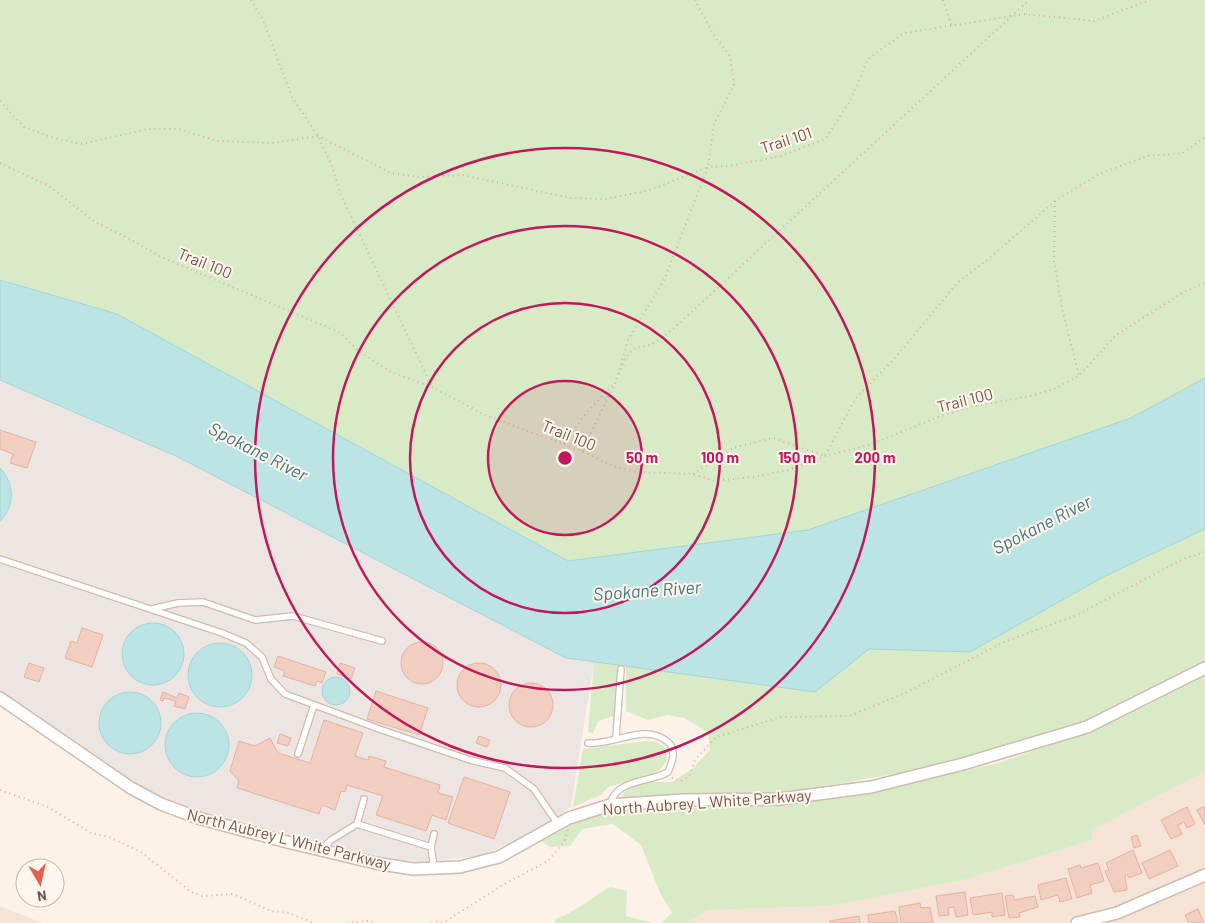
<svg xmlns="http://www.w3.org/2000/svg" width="1205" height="923" viewBox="0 0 1205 923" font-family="Barlow,sans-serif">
<rect width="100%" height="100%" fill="#fcf2e8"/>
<path fill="#f4e3d6" d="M1205,772V923H687L708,910L830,906L967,879L1093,840L1090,830Z
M0,906L42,923H0Z"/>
<path fill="#ede5e1" d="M0,380L178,457L566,658L594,662L571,806L545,828L482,855L425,862L375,859L200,814L156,797L118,774L0,693Z"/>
<path fill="#d8eac6" d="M0,0H1205V378L1131,418L808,530L568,561L117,314L0,280Z
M1205,529V663L1095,718L1053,734L933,767L797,791L749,796H644L627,798L622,796L624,792L642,782H672L692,769L710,750L708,732L684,718L668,715L648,720L626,711V666L815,692L868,649L970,652L1103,577Z
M594,662L618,665L616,715L598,721L593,733L588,732Z
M1205,674V772L1091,830L1093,840L967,879L830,906L708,910L687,923H661L672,913L660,893L641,845L613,824L582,829L570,846L550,847L541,841L579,821L610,812L789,803L867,792L995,764L1087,732L1149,704Z
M646,741L657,742L666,748L667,759L662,768L653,774L608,787L601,795L573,807L583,749Z
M610,887L627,891L626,916L653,923H555L556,919C576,911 591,898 610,887Z"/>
<path fill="#bce4e5" stroke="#a2d5d7" d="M0,280L117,314L568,561L808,530L1131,418L1205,378V529L1103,577L970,652L869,649L815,692L566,658L178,457L0,380Z
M0,468C14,482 16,506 0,521Z
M122 654a31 31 0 1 1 62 0a31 31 0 1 1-62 0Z
M188 675a32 32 0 1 1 64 0a32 32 0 1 1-64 0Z
M322 691a14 14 0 1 1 28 0a14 14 0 1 1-28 0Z
M99 723a31 31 0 1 1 62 0a31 31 0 1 1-62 0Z
M165 745a32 32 0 1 1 64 0a32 32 0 1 1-64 0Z"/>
<path fill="#f1cec0" stroke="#e3b2a0" d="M0,430L36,442L27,468L10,463L13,454L0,449Z
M82,628L103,635L92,667L65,658L71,641L77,643Z
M401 663a21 21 0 1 1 42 0a21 21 0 1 1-42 0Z
M278,656L326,672L322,683L317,681L315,686L283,676L285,671L274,667Z
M457 685a22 22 0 1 1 44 0a22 22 0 1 1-44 0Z
M29,663L44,668L39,682L24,677Z
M340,663L355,668L351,679L337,674Z
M509 705a22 22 0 1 1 44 0a22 22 0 1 1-44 0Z
M376,691L428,708L419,735L367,719Z
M163,692L177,698L179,693L189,697L185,709L174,706L176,701L164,698L163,701L160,700Z
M324,720L363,733L355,756L368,760L369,756L386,761L384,767L440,785L438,793L453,797L446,820L432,815L426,831L376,815L383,796L347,785L345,792L341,791L335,810L322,805L319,814L237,788L239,781L230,771L239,741L255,746L270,738L278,753L310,763Z
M280,734L291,738L288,746L277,743Z
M479,736L490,740L487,747L476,743Z
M464,777L510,792L494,839L448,823Z
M1187,807L1195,824L1187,828L1184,822L1178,825L1182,834L1171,839L1161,820Z
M1203,807L1205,808V825L1197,810Z
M1137,835L1141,846L1134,848L1131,837Z
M1133,850L1142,873L1129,878L1127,874L1125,875L1127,890L1114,892L1105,871L1109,870L1106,863Z
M1170,850L1178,866L1149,879L1142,863Z
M1098,863L1104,881L1090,885L1092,893L1077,898L1068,869L1080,865L1081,868Z
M1066,878L1072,899L1060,902L1058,895L1041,900L1038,885Z
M965,892L968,915L956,917L954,907L948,908L949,915L939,916L936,896Z
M1002,893L1005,915L992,917V912L973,915L970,898Z
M1013,895L1014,900L1035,896L1038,907L1019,913L1020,917L1009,918L1005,896Z
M920,903L921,908L930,907L933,923H901L899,907Z
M1198,909L1204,923H1189L1185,915Z
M895,911L898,923H869L868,915Z
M859,916L860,923H830V921Z"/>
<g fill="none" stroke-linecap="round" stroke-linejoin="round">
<defs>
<path id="lane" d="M0,559L222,633L246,643L262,657L271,679L285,694L382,730L470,760L505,768L534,789L558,824
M152,609L178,603L203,602L255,620L293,616L382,641
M616,737L621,669
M588,743C613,746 645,722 668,742C677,750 672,763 668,772C649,783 615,779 610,805
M298,754L314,705
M357,824L364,799
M431,847L434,834
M321,850L331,840L357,824L431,847L434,868"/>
<path id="street" d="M0,698L131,788L161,804L198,818L287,842L375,863L413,869L460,867L499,857L569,818L610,805L683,800L780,799L871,787L963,764L1087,727L1205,668
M1077,923L1117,913L1205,875"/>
</defs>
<use href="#lane" stroke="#d0bbb0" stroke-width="8"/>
<use href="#street" stroke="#d0bbb0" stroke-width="14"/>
<path stroke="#d6b1a2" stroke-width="2" stroke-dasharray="1 4" stroke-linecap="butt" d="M251,0L263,20L292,97L318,136L332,166L340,193L432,387
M943,0L952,26
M0,101L24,127L54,138L82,144L147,129H178L218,141L272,143L318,136L391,173L419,177L462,175L571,198L606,199L650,190L708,167L714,124L734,85L730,56L713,34L695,0
M0,163L49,186L95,222L130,239L159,256L341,333L357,350L391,372L432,387L485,415L582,451L613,466L636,472L693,474L715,481L753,477L788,470L825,456L869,445L938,417L970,407L1030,396L1054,389L1079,376L1116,335L1184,292L1205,283
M1055,201L1054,261L1062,308L1079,376
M619,374L628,354L637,347L648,346L659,340L672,330L1029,0
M564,444L586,413L613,384
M582,451L616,381L628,340L664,280L708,167L729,166L781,156L825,139L849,103L868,59L904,33L1025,14L1094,21L1150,0
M693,474L733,448L773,438L825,456L855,399L895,358L958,282L992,256L1055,201L1099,174L1147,156L1183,153L1205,137
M672,778L681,781L689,777L695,760L716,737L781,717L849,716L905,693L1004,642L1077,615L1183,559L1205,552
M0,790L48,807L91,833L109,837L141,852L191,892L202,896L233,894L271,911L289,913L314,923
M347,923L368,921L374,923
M431,923L446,921L506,883L548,861L564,842L568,830"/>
<use href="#lane" stroke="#fff" stroke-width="5.5"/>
<use href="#street" stroke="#fff" stroke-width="11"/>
</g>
<circle cx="565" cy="458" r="77" fill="#c2185b" fill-opacity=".12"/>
<g fill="none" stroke="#c2185b" stroke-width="2.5">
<circle cx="565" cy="458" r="77"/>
<circle cx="565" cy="458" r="155"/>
<circle cx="565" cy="458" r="232"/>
<circle cx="565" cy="458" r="310"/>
</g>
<g text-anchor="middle" stroke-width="4" stroke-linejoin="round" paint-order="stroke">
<g font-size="16" fill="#76564c" stroke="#fff6ee">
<text transform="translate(786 140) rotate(-18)" y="6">Trail 101</text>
<text transform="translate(205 263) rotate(22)" y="6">Trail 100</text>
<text transform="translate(965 400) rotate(-14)" y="6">Trail 100</text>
<text transform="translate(569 435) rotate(22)" y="6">Trail 100</text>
<text transform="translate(707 802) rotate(-4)" y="6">North Aubrey L White Parkway</text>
<text transform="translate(289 839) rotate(14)" y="6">North Aubrey L White Parkway</text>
</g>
<g font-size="18" font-style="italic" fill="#40777a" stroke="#fff6ee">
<text transform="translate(258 452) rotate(27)" y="6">Spokane River</text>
<text transform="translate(1042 525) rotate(-27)" y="6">Spokane River</text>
<text transform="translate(647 591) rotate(-4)" y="6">Spokane River</text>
</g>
</g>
<circle cx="565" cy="458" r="8" fill="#c2185b" stroke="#fff6ee" stroke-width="2.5"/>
<g font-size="15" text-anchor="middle" font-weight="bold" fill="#c2185b" stroke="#fff6ee" stroke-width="4" stroke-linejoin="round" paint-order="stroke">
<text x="642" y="463">50 m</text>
<text x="720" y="463">100 m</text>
<text x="797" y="463">150 m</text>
<text x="875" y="463">200 m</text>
</g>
<g transform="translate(40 883) rotate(171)"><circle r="24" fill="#fff6ee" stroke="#c8b6ad"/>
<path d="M0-4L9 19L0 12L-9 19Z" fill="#e36050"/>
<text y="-8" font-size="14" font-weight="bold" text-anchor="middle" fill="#76564c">N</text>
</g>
</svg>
